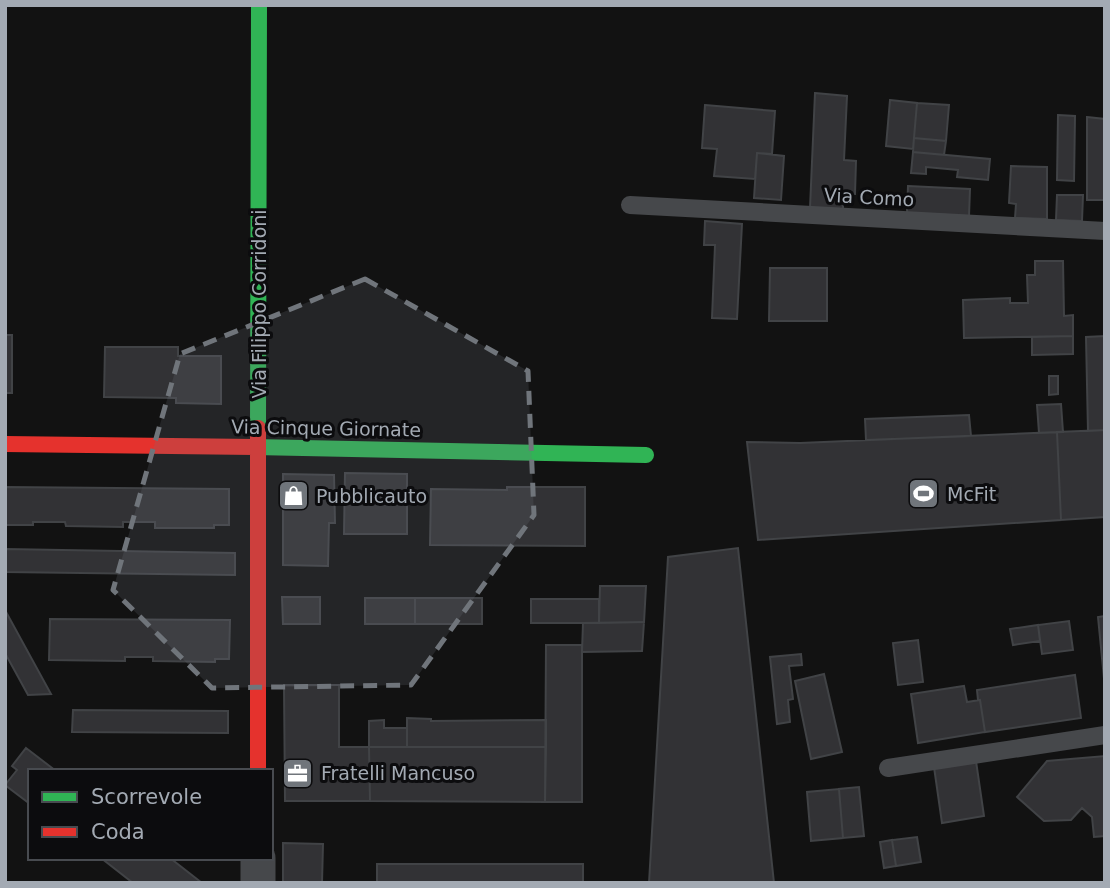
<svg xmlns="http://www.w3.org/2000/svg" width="1110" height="888" viewBox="0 0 1110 888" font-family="'DejaVu Sans',sans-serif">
<rect width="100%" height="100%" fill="#121212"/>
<path fill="#323235" stroke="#414346" stroke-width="2" d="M815,93L847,96L844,160L856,161L855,194H843V209L810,208Z
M890,100L917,103L913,149L886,146Z
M917,103L949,105L946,141L914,138Z
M705,105L775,111L772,154L757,153L755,179L714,176L717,149L702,148Z
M1058,115L1075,116L1074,181L1057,180Z
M1087,117L1105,119V200H1087Z
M914,138L946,141L944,155L913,152Z
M913,152L990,159L988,180L957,177L958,170L926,167V174L911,173Z
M757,153L784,156L781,200L754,198Z
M1011,166L1047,167V219L1015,218L1016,204L1009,203Z
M908,186L970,189L969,216L907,213Z
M1057,195H1083L1082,221L1056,220Z
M705,221L742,224L737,319L712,318L715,245H704Z
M1035,261H1063L1064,316L1073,315V336L964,338L963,300L1010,298V303H1028L1027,275H1035Z
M770,268H827V321H769Z
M5,335H12V393H5Z
M1073,336V354L1032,355V337Z
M1105,336V430L1088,431L1086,337Z
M105,347H178V356H221V404L176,403V398L104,397Z
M1049,376H1058V394L1049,395Z
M1061,404L1063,432L1039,433L1037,405Z
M969,415L971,436L866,440L865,419Z
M1105,430V517L1061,520L1057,432Z
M1057,432L1061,520L758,540L747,442L800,443Z
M345,473L407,474V534H344Z
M283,474L334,475L335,523H329L328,566L283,565Z
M5,487L229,489V525H214V528H155V522H123V527L66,526L65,522H33V525H5Z
M507,487H585V546L430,545L431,489L507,490Z
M738,548L774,883H649L668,557Z
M5,549L235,553V575L5,572Z
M600,586H646L644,622L599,623Z
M282,597H320V624H283Z
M365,598H415V624H365Z
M415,598H482V624H415Z
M531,599H599V623H531Z
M5,610L51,694L28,695L5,653Z
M1105,616V689L1098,617Z
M50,619L230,620L229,659H215V662L153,661V657H125V661L49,660Z
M1069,621L1073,650L1042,654L1038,625Z
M644,622L642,651L582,652L583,623Z
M1038,625L1040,641L1013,645L1010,629Z
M918,640L923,682L898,685L893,643Z
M546,645H582V802H545Z
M801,654L802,665L789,666L793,699L788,700L790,722L777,724L770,657Z
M824,674L842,752L811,759L795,681Z
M1075,675L1081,718L985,732L980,700H978L977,690Z
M284,685H339V747H369L370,801H285Z
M964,686L967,702L980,700L985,732L918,743L911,694Z
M73,710L228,711V733L72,732Z
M407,718L431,719V721L546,720V747H407Z
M384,720V728H407V747H369V721Z
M369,747H546L545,802L370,801Z
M26,748L56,771H30V804L5,785L17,770L12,766Z
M1105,756V836L1094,837L1092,817L1082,808L1071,820L1044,821L1017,797L1047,761Z
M976,761L984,816L942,823L934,767Z
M859,787L864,836L843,838L839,789Z
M839,789L843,838L811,841L807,792Z
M917,837L921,862L896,866L892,840Z
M892,840L896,866L884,868L880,842Z
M283,843L323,844L322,883H283Z
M101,858H170L202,883H133Z
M377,864H583V883H377Z"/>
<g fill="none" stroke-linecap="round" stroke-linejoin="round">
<path stroke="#46484b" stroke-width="18" d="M630,205L1105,231
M888,768L1105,735"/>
<path stroke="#46484b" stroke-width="35" d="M258,858V883"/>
<path stroke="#30b455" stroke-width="16" d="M258,428L259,5
M254,447L646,455"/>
<path stroke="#e5322d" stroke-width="16" d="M5,444L254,447
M258,771V428"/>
</g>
<path fill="#70757b" fill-opacity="0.2" stroke="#70757b" stroke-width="5" stroke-dasharray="14 9" stroke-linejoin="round" d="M365,279L528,371L534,515L411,685L212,688L113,590L180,354Z"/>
<defs>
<symbol id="stadium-square" viewBox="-11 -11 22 22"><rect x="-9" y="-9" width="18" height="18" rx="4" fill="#70757b" stroke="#0c0c0e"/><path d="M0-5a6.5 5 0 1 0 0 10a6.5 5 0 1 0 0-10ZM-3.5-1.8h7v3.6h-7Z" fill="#fff"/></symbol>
<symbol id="shop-square" viewBox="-11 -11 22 22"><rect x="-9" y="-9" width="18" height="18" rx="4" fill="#70757b" stroke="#0c0c0e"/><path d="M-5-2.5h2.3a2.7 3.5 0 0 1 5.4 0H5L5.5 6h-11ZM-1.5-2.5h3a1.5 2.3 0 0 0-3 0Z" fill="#fff"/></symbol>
<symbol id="office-square" viewBox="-11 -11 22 22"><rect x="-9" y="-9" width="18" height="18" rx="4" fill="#70757b" stroke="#0c0c0e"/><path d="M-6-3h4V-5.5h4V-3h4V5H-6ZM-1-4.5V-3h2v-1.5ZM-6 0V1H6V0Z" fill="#fff"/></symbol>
</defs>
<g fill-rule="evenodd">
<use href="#stadium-square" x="906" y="476" width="35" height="35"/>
<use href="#shop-square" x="276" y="478" width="35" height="35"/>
<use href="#office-square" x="280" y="756" width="35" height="35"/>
</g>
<g text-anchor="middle" stroke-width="6" stroke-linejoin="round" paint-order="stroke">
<g font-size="19" fill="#a3aab3" stroke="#0c0c0e">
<text transform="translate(869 197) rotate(3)" y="7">Via Como</text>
<text transform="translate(259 304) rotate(-90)" y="7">Via Filippo Corridoni</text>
<text transform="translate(326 428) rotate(1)" y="7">Via Cinque Giornate</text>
</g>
<g font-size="19" fill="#a3aab3" stroke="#0c0c0e" text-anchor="start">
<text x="947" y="501">McFit</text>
<text x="316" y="503">Pubblicauto</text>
<text x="321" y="780">Fratelli Mancuso</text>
</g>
</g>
<rect width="1110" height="888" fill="none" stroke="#a3aab3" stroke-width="14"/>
<rect x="28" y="769" width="245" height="91" fill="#0c0c0e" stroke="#484b50" stroke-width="2"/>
<rect x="42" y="792" width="35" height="10" fill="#30b455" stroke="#484b50" stroke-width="2"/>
<text x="91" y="804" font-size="21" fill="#a3aab3">Scorrevole</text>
<rect x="42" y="827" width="35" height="10" fill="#e5322d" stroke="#484b50" stroke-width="2"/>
<text x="91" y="839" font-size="21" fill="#a3aab3">Coda</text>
</svg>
